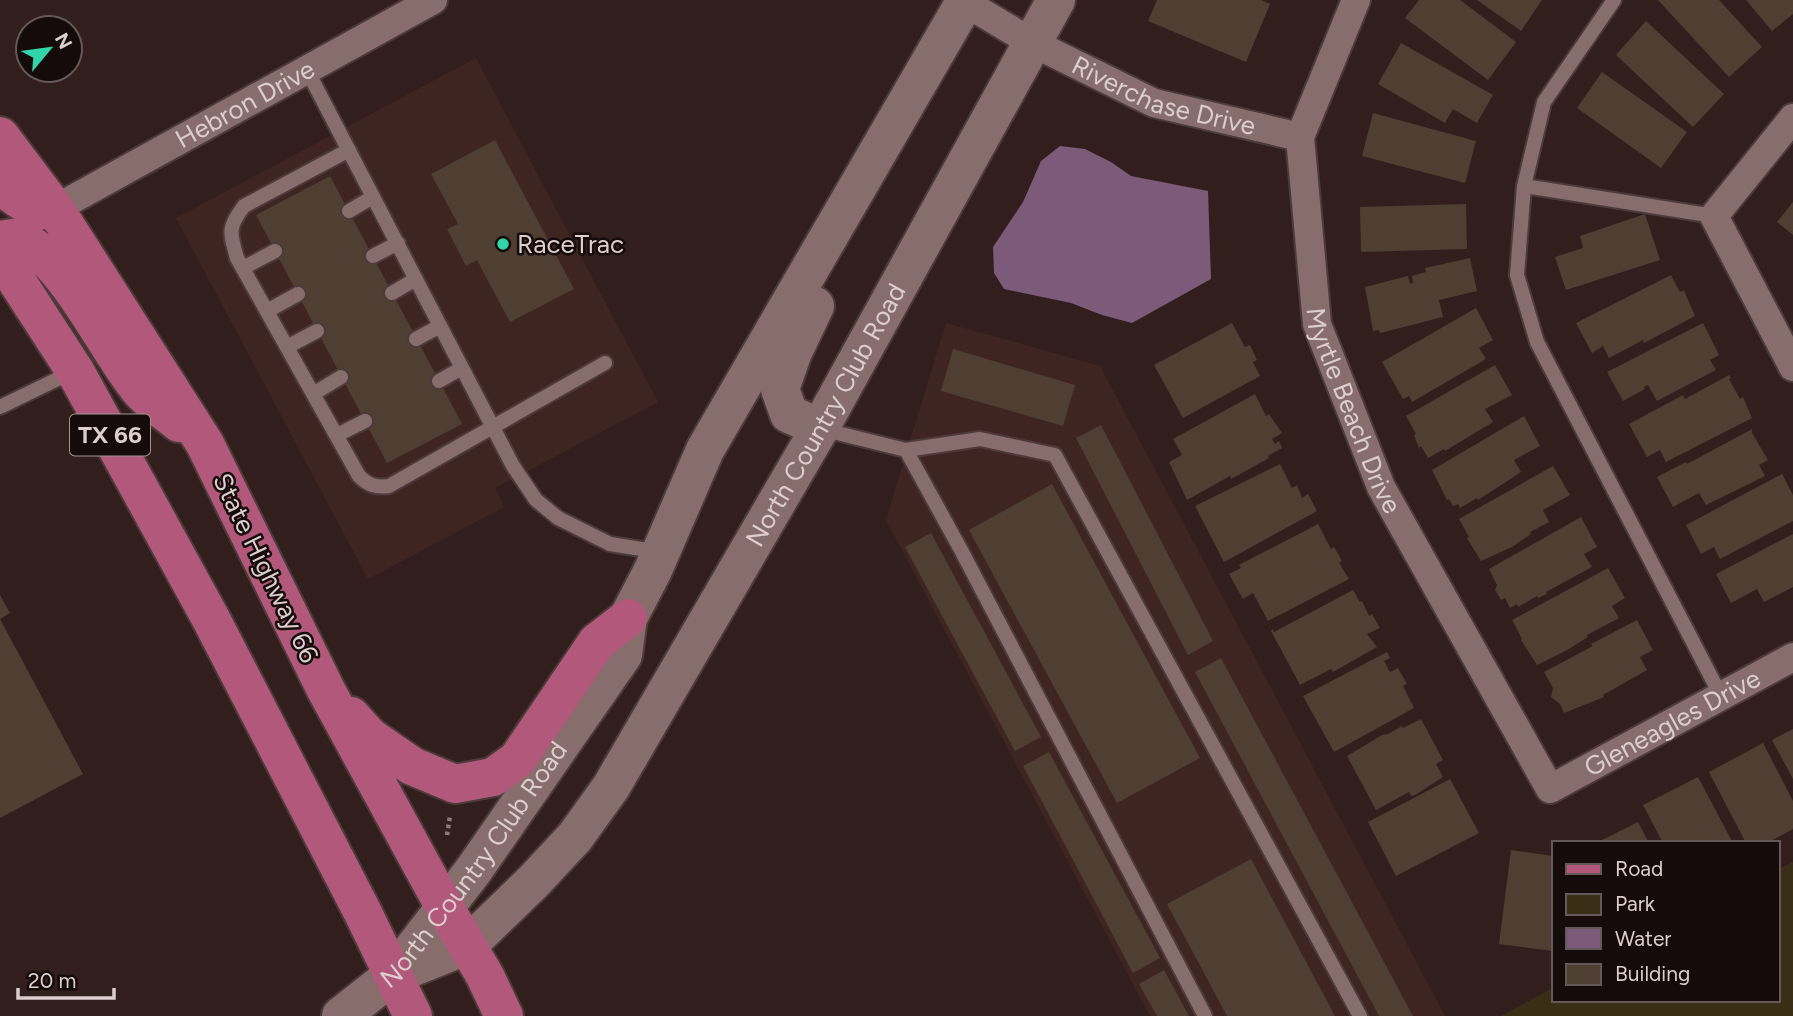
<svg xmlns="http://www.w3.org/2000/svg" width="1793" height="1016" viewBox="0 0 1793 1016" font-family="Figtree,sans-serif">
<rect width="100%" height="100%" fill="#321f1d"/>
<path fill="#3f2522" d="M476,58L658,402L495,488L504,507L368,579L176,218Z
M946,323L1100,366L1445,1016H1150L886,520Z"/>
<path fill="#3a2e16" d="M1793,862V1016H1501L1553,988V1000H1777V870Z"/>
<path fill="#7b5a7a" d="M1060,146L1085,149L1111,162L1131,176L1208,191L1211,279L1132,323L1102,315L1071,303L1004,289L994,273L993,247L1023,202L1041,161Z"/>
<path fill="#4f3e32" d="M1157,0H1261L1270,4L1246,62L1148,21Z
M1419,0H1460L1516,42L1488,80L1405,18Z
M1477,0H1542L1521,31Z
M1658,0H1719L1762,47L1729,77Z
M1746,0H1793V14L1772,31Z
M1646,21L1724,94L1693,127L1616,55Z
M1401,43L1493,95L1477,123L1453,109L1445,123L1378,84Z
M1602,72L1687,132L1661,168L1577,108Z
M1373,113L1476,141L1465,183L1362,156Z
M495,140L574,289L510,322L477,260L466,266L447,229L458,224L431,174Z
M330,176L462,424L387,463L256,215Z
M1793,202V235L1777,222Z
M1466,204L1467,249L1361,252L1360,207Z
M1645,214L1660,260L1566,290L1555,257L1583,248L1580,236Z
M1470,258L1477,291L1439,300L1443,317L1380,333L1379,330L1373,331L1365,287L1408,276L1410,284L1413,283L1412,276L1426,272L1425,268Z
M1671,275L1680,292L1684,290L1685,293L1695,316L1644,343L1643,340L1609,358L1603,346L1592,353L1576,323Z
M1476,308L1493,340L1479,348L1486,359L1412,402L1409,396L1403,399L1382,362Z
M1232,323L1245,347L1250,345L1257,360L1253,362L1260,376L1183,418L1154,365Z
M1703,323L1719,355L1710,360L1716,370L1657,401L1648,385L1644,387L1645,389L1623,401L1607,372Z
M953,349L1075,385L1063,426L941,391Z
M1495,365L1512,395L1485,409L1493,422L1445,451L1444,449L1428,458L1421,446L1419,448L1417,443L1414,435L1416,434L1406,416Z
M1729,375L1731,378L1729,379L1740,399L1743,397L1752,418L1666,462L1660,450L1647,457L1629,424L1683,395L1685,399Z
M1255,394L1266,416L1269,414L1282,433L1272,439L1275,444L1279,441L1282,448L1268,456L1269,458L1231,479L1230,476L1187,500L1169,462L1182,455L1173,439Z
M1524,416L1540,446L1514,460L1521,472L1478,500L1477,498L1460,508L1458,504L1453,506L1449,499L1447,500L1432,470Z
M1101,425L1213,641L1188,655L1076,438Z
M1752,429V433L1768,460L1759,465L1765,476L1706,505L1699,493L1673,507L1657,477L1686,462L1687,464Z
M1280,464L1292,488L1297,485L1302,498L1308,494L1317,511L1224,562L1195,506Z
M1553,466L1570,495L1543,510L1549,522L1530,532L1531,534L1512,547L1481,561L1467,538L1469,537L1459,519Z
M1782,474L1793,495V521L1720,559L1714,547L1701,554L1686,525Z
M1052,484L1200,758L1117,803L969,530Z
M1581,517L1597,547L1584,554L1592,567L1546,592L1547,594L1538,598L1537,596L1518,607L1517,604L1510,608L1505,598L1501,600L1495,590L1497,585L1489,569Z
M1318,524L1331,549L1334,547L1342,561L1339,563L1349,579L1268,621L1253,593L1243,599L1229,574L1241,568L1239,565Z
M931,533L1041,737L1015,751L905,547Z
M1793,534V587L1764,602L1757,589L1731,603L1716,574Z
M1608,568L1625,598L1612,606L1619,618L1587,635L1588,637L1567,650L1537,665L1521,640L1522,639L1512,620Z
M1353,590L1360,602L1362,601L1369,616L1372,614L1380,628L1367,634L1377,647L1333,672L1331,669L1300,685L1271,631L1273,629L1274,632Z
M0,595L10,613L0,619L83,774L0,818Z
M1637,620L1653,650L1640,657L1647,670L1603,695L1604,697L1564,713L1560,704L1551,697L1553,688L1544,672L1593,646L1591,644Z
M1387,652L1390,658L1384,661L1390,672L1398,668L1407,684L1403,686L1414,708L1334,752L1303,696Z
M1221,658L1413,1016H1379L1195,672Z
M1421,719L1443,760L1436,764L1443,777L1415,795L1411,796L1409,792L1376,810L1347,756L1382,735L1388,734L1402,726L1403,728Z
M1793,729V779L1772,740Z
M1763,743L1793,801V829L1767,843H1746L1709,772Z
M1049,752L1160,958L1133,973L1023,766Z
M1698,777L1733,843H1663L1643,805Z
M1450,779L1479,833L1396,876L1368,822Z
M1638,822L1649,843H1596Z
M1511,850L1553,856V951L1499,944Z
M1251,859L1335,1016H1227L1167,904Z
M1164,970L1189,1016H1157L1139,984Z"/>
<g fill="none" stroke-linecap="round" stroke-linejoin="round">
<defs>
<path id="lane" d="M1614,0L1544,102L1524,186L1517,275L1537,342L1721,696
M307,70L513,466L536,500L558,518L610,544L660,552
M349,150L244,206C227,228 230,233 237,258L359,476C368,485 376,488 389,486L605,363
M1524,186L1714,216
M349,211L373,197
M373,256L398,243
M243,268L275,251
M392,293L416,279
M267,311L298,294
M416,339L440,326
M287,347L317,331
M439,381L462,368
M313,394L341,377
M0,407L74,371
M821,429L906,450L980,439L1055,455L1360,1016
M337,435L365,421
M906,450L961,550L1205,1016"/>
<g id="street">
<path id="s1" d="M961,0L1031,42L1154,103L1300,137"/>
<path id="s2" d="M1356,0L1300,137L1317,324L1381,487L1550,789L1793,657"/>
<path d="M1793,118L1714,216L1793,367"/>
<path id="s3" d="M55,209L433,0"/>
</g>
<g id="secondary">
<path d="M815,306L793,352L780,389L789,414L820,428"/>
<path id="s4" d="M393,975L468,945L534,881L575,837L611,787L820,428L1056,0"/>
<path id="s5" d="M341,1016L393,975L473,871L623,655L628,618L653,570L705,450L966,0"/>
</g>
<path id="primary" d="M0,136L55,209L205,444L326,690L444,906L485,976L504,1016
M0,184C12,195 36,214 53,210
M0,240L19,237C68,264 103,344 138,388C148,401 166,412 179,423
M0,255L75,371L211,619L363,913L413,1016
M351,716L370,737L412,766L455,784L493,777L517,760L597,642L628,618"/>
</defs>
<use href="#lane" stroke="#4c3b3a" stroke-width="18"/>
<use href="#street" stroke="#4c3b3a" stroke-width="32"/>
<use href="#secondary" stroke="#4c3b3a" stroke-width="42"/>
<use href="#primary" stroke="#4c3b3a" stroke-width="42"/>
<path stroke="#8c7b7a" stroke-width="4.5" stroke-dasharray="3.5 3.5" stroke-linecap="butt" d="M447,835L450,816"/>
<use href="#lane" stroke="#876e6c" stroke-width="14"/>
<use href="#street" stroke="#876e6c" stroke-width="28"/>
<use href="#secondary" stroke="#876e6c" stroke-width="38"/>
<use href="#primary" stroke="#b2597b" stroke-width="38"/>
</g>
<circle fill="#32d4a9" stroke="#140b0a" stroke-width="2.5" cx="503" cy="244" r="7"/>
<g text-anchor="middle" stroke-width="5" stroke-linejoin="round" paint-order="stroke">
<rect fill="#140b0a" stroke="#a09492" stroke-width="2" x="70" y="414.5" width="80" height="41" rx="5"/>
<g font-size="24" font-weight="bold" fill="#dccecd">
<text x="110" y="443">TX 66</text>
</g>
<g font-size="26" fill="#dccecd" stroke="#140b0a">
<text dy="9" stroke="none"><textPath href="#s1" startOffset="226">Riverchase Drive</textPath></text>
<text dy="9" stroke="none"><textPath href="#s3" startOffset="217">Hebron Drive</textPath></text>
<text dy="9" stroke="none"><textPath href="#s2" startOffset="429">Myrtle Beach Drive</textPath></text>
<text dy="9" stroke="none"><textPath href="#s4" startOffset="724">North Country Club Road</textPath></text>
<text transform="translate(266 568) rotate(64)" y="9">State Highway 66</text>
<text dy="9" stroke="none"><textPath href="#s2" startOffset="996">Gleneagles Drive</textPath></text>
<text dy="9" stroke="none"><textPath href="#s5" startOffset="203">North Country Club Road</textPath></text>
</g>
<g font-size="26" fill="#dccecd" stroke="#140b0a" text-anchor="start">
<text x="517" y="253">RaceTrac</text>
</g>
</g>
<rect x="1552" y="841" width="228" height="161" fill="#140b0a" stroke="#645958" stroke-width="2"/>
<rect x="1566" y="864" width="35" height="10" fill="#b2597b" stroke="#645958" stroke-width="2"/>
<text x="1615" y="876" font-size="21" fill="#dccecd">Road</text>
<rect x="1566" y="894" width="35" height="21" fill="#3a2e16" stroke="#645958" stroke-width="2"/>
<text x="1615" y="911" font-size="21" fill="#dccecd">Park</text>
<rect x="1566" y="928" width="35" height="21" fill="#7b5a7a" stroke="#645958" stroke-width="2"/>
<text x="1615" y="946" font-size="21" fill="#dccecd">Water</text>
<rect x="1566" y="964" width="35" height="21" fill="#4f3e32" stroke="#645958" stroke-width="2"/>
<text x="1615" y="981" font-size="21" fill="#dccecd">Building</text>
<g transform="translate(49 49) rotate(61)"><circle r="33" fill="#140b0a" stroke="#645958" stroke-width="2"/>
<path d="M0-5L12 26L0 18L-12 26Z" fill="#32d4a9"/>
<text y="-10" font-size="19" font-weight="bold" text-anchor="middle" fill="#dccecd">N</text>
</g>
<path d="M18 988v10h96v-10" fill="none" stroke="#dccecd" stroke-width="3.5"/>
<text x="28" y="988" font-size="21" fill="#dccecd" stroke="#140b0a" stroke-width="5" paint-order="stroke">20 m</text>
</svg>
